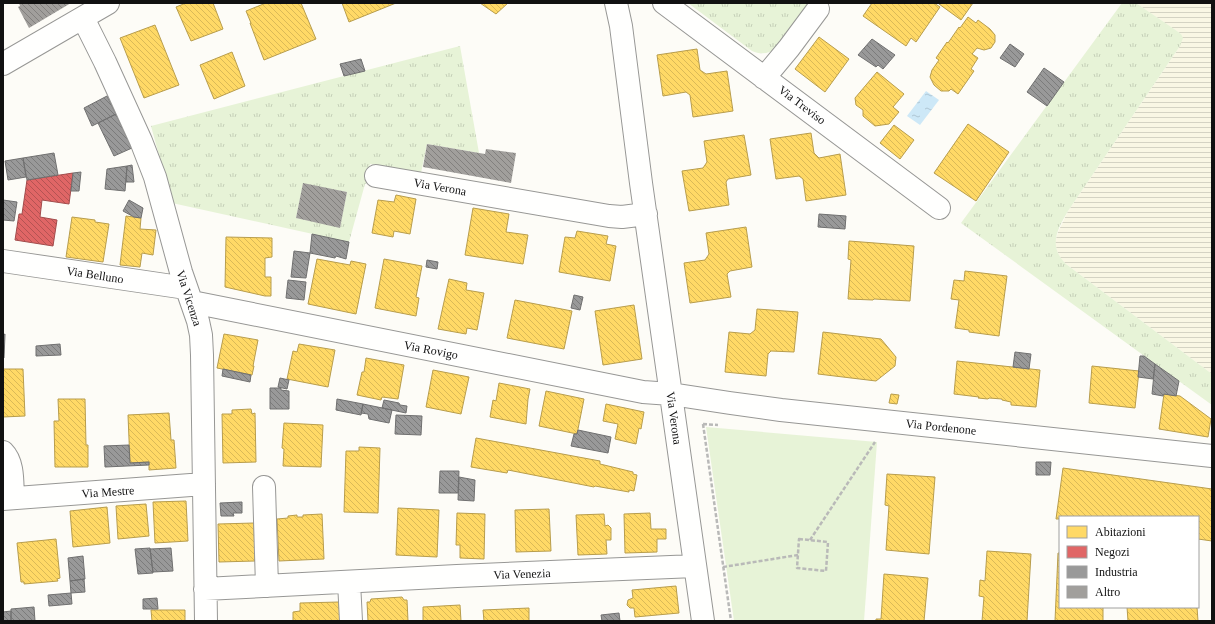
<svg xmlns="http://www.w3.org/2000/svg" width="1215" height="624" viewBox="0 0 1215 624" font-family="'Times New Roman',serif">
<defs>
<pattern id="farmland-rules" width="6" height="5" patternUnits="userSpaceOnUse"><rect width="6" height="5" fill="#f9f7e4"/><path d="M0 2.5h6" fill="none" stroke="#d4d3c3"/></pattern>
<pattern id="grass-tufts" width="24" height="20" patternUnits="userSpaceOnUse"><rect width="24" height="20" fill="#e7f3d7"/><path d="M3 7l-1-3M5 7V3M7 7l1-3M15 17l-1-3M17 17v-4M19 17l1-3" fill="none" stroke="#c5cfb8"/></pattern>
<pattern id="water-ripples" width="26" height="14" patternUnits="userSpaceOnUse"><rect width="26" height="14" fill="#cde8f7"/><path d="M2 4q2-2 4 0t4 0M15 11q2-2 4 0t4 0" fill="none" stroke="#afc6d3"/></pattern>
<pattern id="homes-back-hatch" width="6" height="6" patternUnits="userSpaceOnUse"><rect width="6" height="6" fill="#ffd966"/><path d="M-1 5l2 2M0 0l6 6M5-1l2 2" fill="none" stroke="#dab957"/></pattern>
<pattern id="shops-back-hatch" width="6" height="6" patternUnits="userSpaceOnUse"><rect width="6" height="6" fill="#e06666"/><path d="M-1 5l2 2M0 0l6 6M5-1l2 2" fill="none" stroke="#b45353"/></pattern>
<pattern id="industry-back-hatch" width="6" height="6" patternUnits="userSpaceOnUse"><rect width="6" height="6" fill="#999"/><path d="M-1 5l2 2M0 0l6 6M5-1l2 2" fill="none" stroke="#7b7b7b"/></pattern>
<pattern id="building-back-hatch" width="6" height="6" patternUnits="userSpaceOnUse"><rect width="6" height="6" fill="#a19f9c"/><path d="M-1 5l2 2M0 0l6 6M5-1l2 2" fill="none" stroke="#82807e"/></pattern>
</defs>
<rect width="100%" height="100%" fill="#fdfcf7"/>
<path fill="url(#farmland-rules)" d="M1136,3H1212V374L1066,264L1061,259L1057,251L1055,242L1058,232L1068,211L1180,46L1181,34Z"/>
<path fill="url(#grass-tufts)" fill-rule="evenodd" d="M688,3H808L777,47C770,54 761,55 752,51Z
M1122,3H1136L1177,31L1181,34L1183,38L1180,46L1068,211C1057,230 1048,246 1066,264L1212,374V405L961,223Z
M460,46L479,153L427,144L421,173L370,164L366,184H365L349,242L172,203L151,126ZM303,184L347,192L340,227L296,218Z"/>
<path fill="#e7f3d7" d="M706,427L877,442L864,621H734Z"/>
<path fill="url(#water-ripples)" d="M926,91L939,100L920,125L907,116Z"/>
<path fill="url(#homes-back-hatch)" stroke="#b89d4c" d="M186,3H213L223,29L191,41L176,7Z
M266,3H301L316,39L264,60L250,23H251L246,11Z
M342,3H396L349,22Z
M480,3H508L496,14Z
M872,3H934L940,7L916,42L911,38L906,46L863,16Z
M939,3H973L961,20L939,4Z
M968,17L976,23L978,20L990,29L995,35V42L991,48L984,50L977,48L972,54L978,58L971,69L974,71L958,94L951,89L949,91H941L934,85L930,77L932,70L939,60L936,58L947,42L948,43L959,27L960,28Z
M155,25L179,85L144,98L120,38Z
M819,37L849,59L825,92L795,69Z
M697,49L700,70L706,74L727,71L733,111L693,117L690,95L686,92L663,96L657,55Z
M232,52L245,86L214,99L200,65Z
M877,72L904,94L893,107L899,112L889,124L875,126L863,116V110L856,105L855,98Z
M968,124L1009,152L976,201L934,173Z
M894,125L914,140L900,159L880,143Z
M811,133L814,153L819,158L840,154L846,195L806,201L803,179L799,176L776,179L770,139Z
M744,135L751,175L728,179L726,182L729,205L689,211L682,171L703,168L707,162L704,141Z
M396,195L416,199L410,234L394,231L393,237L372,233L378,200L394,202Z
M473,208L509,214L506,232L528,235L523,264L465,255Z
M126,216L141,218L140,229L156,230L153,255L142,253L140,267L120,265Z
M72,217L95,220V222L109,224L103,262L66,257Z
M746,227L752,267L730,271L727,274L731,297L690,303L684,263L705,260L709,254L706,233Z
M577,231L608,236L606,244L616,246L610,281L559,272L565,237L575,238Z
M226,237L272,238V257L265,258V277H271V296H265L225,287Z
M849,241L914,246L910,301L874,299L873,300L848,299L851,260L848,259Z
M317,259L350,265L351,261L366,264L356,314L308,304Z
M384,259L422,266L416,297L419,298L416,316L375,308Z
M965,271L1007,276L999,336L969,332V330L955,328L959,300L951,299L954,280L964,281Z
M449,279L467,283L466,290L484,293L477,330L467,328L466,334L438,329Z
M515,300L572,311L564,349L507,338Z
M634,305L642,359L603,365L595,311Z
M757,309L798,312L794,352L771,351L768,354L766,376L725,372L729,332L750,334L755,330Z
M823,332L881,339L896,357L895,366L876,381L818,374Z
M224,334L258,340L253,366H254L252,375L217,368Z
M299,344L335,350L328,387L287,379L293,351L297,352Z
M366,358L404,365L398,399L382,397L381,400L357,395L362,372H364Z
M957,361L1040,370L1036,407L1011,405V402L1002,400V399L989,398L988,399L978,398L979,397L954,394Z
M1092,366L1139,371L1135,408L1089,403Z
M3,369H23L25,416L3,417Z
M433,370L469,377L461,414L426,407Z
M499,383L530,389L528,399L526,424L490,417L493,400L496,401Z
M546,391L584,399L577,434L539,426Z
M891,394L899,395L897,404L889,403Z
M1164,394L1180,396L1211,419L1208,437L1159,429Z
M58,399H85L86,445H88V467H55L54,421H59Z
M606,404L644,412L641,429L639,428L636,444L615,439L618,424L603,421Z
M251,409L252,414L255,413L256,462L223,463L222,414H232V410Z
M169,413L171,440H174L176,468L149,470V462L130,463L128,415Z
M284,423L323,425L321,467L283,466L284,449L282,448Z
M476,438L600,461V464L633,472V474L637,475L634,491L629,490V492L595,486L594,487L508,470L507,473L471,467Z
M359,447L380,448L378,513L344,512L346,451H359Z
M1063,468L1212,489V541L1198,539V517H1060V519H1056Z
M887,474L935,477L929,554L886,550L889,506L885,505Z
M186,501L188,541L155,543L153,502Z
M146,504L149,536L118,539L116,506Z
M107,507L110,543L73,547L70,511Z
M398,508L439,510L437,557L396,555Z
M549,509L551,551L516,552L515,510Z
M457,513L485,514L484,559L460,558V545H456Z
M650,513L651,529H666V539H657V552L625,553L624,514Z
M322,514L324,559L279,561L277,519L288,518V516L297,515V517H303V515Z
M604,514L605,526L608,525L611,528V540H606L607,554L578,555L576,515Z
M254,523L255,561L219,562L218,524Z
M56,539L60,578L57,579L58,581L24,584V582H21L17,543Z
M987,551L1031,554L1027,621H982L984,597L979,596L980,580L985,581Z
M1058,553H1060V607H1103V621H1055Z
M884,574L928,578L924,621H876V619H881Z
M676,586L679,613L635,617L634,608H630L627,605L628,600L633,598L632,590Z
M402,597L404,600H407L408,621H368L367,602H370L371,599Z
M339,602L340,621H293V612L300,611V603Z
M460,605L461,621H423V607Z
M1127,607H1197L1198,621H1128Z
M529,608V621H484L483,610Z
M151,610H185V621H152Z"/>
<path fill="url(#shops-back-hatch)" stroke="#a24c4c" d="M73,173L69,204L42,200L40,217L57,220L53,246L15,240L19,214H22L27,180Z"/>
<path fill="url(#industry-back-hatch)" stroke="#707070" d="M872,39L895,55L883,69L878,65L876,67L858,55Z
M1010,44L1024,54L1015,67L1000,58Z
M361,59L365,71L344,76L340,64Z
M1044,68L1064,82L1047,106L1027,92Z
M107,96L116,114L92,126L84,108Z
M116,114L132,148L114,156L98,123Z
M54,153L58,175L27,180L23,158Z
M23,158L26,177L8,180L5,161Z
M132,165L134,182H126L127,166Z
M127,166L125,191L105,189L107,169Z
M81,172L79,191H71L73,173Z
M3,200L17,202L14,221L3,220Z
M129,200L143,208L141,218L134,217L123,211Z
M819,214L846,216L845,229L818,227Z
M312,234L349,242L346,259L336,256L335,258L310,253Z
M294,251L310,253L306,278L291,277Z
M427,260L438,262L437,269L426,267Z
M288,280L306,282L304,300L286,298Z
M574,295L583,297L580,310L571,308Z
M5,334L4,358H3V335Z
M60,344L61,355L36,356V346Z
M1015,352L1031,354L1029,369L1013,367Z
M1140,356H1144L1155,364L1153,379L1138,377Z
M1155,364L1179,381L1176,396L1164,394L1163,396L1152,394Z
M223,369L251,375L250,382L222,376Z
M280,378L289,380L287,389L278,387Z
M270,388H281V390L289,391V409H270Z
M337,399L363,404L361,415L336,410Z
M384,400L399,403L400,405L407,406L406,413L382,408Z
M363,404L392,410L389,423L369,419L368,414L361,413Z
M396,415L422,416L421,435L395,434Z
M578,430L611,437L608,453L571,446L574,434H577Z
M129,445L130,463L149,462V465L105,467L104,446Z
M1036,462H1051L1050,475H1036Z
M440,471H459L458,493H439Z
M459,477L475,480L474,501L458,500Z
M242,502V513H233L234,516H221L220,503Z
M150,548L153,573L138,574L135,549Z
M171,548L173,571L153,572L150,549Z
M83,556L85,579L70,581L68,558Z
M84,579L85,592L71,593L70,581Z
M71,593L72,604L49,606L48,595Z
M157,598L158,609H143V599Z
M34,607L35,621H11V609Z
M11,611V621H3V612Z
M619,613L620,621H602L601,615Z"/>
<path fill="url(#building-back-hatch)" d="M19,3H71L29,28L18,7L20,6Z
M427,144L485,154L486,149L516,153L511,183L423,167Z
M303,183L347,192L340,228L296,218Z"/>
<g fill="none" stroke-linecap="round" stroke-linejoin="round">
<defs>
<path id="minor" d="M616,3L621,26L641,183L703,621
M664,3L939,208
M83,18L105,62L141,141L155,177L181,272L198,321L201,335L202,355L206,621
M3,64L108,3
M764,78L789,48L818,9
M376,176L609,216L622,217L646,214
M3,261L186,288
M192,302L643,392L671,394L730,403L781,410L1212,456
M3,452C14,463 12,483 13,498
M264,487L267,586
M3,499L204,484
M349,582L351,621
M205,589L457,576L695,566"/>
</defs>
<use href="#minor" stroke="#979795" stroke-width="24"/>
<path stroke="#b9b9b8" stroke-width="2.5" stroke-dasharray="4 2" stroke-linecap="butt" d="M703,424L718,425
M703,424L731,621
M799,539L828,542L826,571L797,568Z
M810,540L875,442
M723,567L798,555"/>
<use href="#minor" stroke="#fffffe" stroke-width="22"/>
</g>
<g text-anchor="middle" stroke-width="4" stroke-linejoin="round" paint-order="stroke">
<g font-size="12" fill="#111" stroke="#fff">
<text transform="translate(802 105) rotate(37)" y="4">Via Treviso</text>
<text transform="translate(440 187) rotate(10)" y="4">Via Verona</text>
<text transform="translate(95 275) rotate(9)" y="4">Via Belluno</text>
<text transform="translate(189 298) rotate(72)" y="4">Via Vicenza</text>
<text transform="translate(431 350) rotate(11)" y="4">Via Rovigo</text>
<text transform="translate(674 418) rotate(82)" y="4">Via Verona</text>
<text transform="translate(941 427) rotate(6)" y="4">Via Pordenone</text>
<text transform="translate(108 492) rotate(-4)" y="4">Via Mestre</text>
<text transform="translate(522 574) rotate(-2)" y="4">Via Venezia</text>
</g>
</g>
<rect width="1215" height="624" fill="none" stroke="#111111" stroke-width="8"/>
<rect x="1059" y="516" width="140" height="92" fill="#ffffff" stroke="#a0a0a0"/>
<rect x="1067" y="526" width="20" height="12" fill="#ffd966" stroke="#a0a0a0"/>
<text x="1095" y="536" font-size="12" fill="#111111">Abitazioni</text>
<rect x="1067" y="546" width="20" height="12" fill="#e06666" stroke="#a0a0a0"/>
<text x="1095" y="556" font-size="12" fill="#111111">Negozi</text>
<rect x="1067" y="566" width="20" height="12" fill="#999999" stroke="#a0a0a0"/>
<text x="1095" y="576" font-size="12" fill="#111111">Industria</text>
<rect x="1067" y="586" width="20" height="12" fill="#a19f9c" stroke="#a0a0a0"/>
<text x="1095" y="596" font-size="12" fill="#111111">Altro</text>
</svg>
